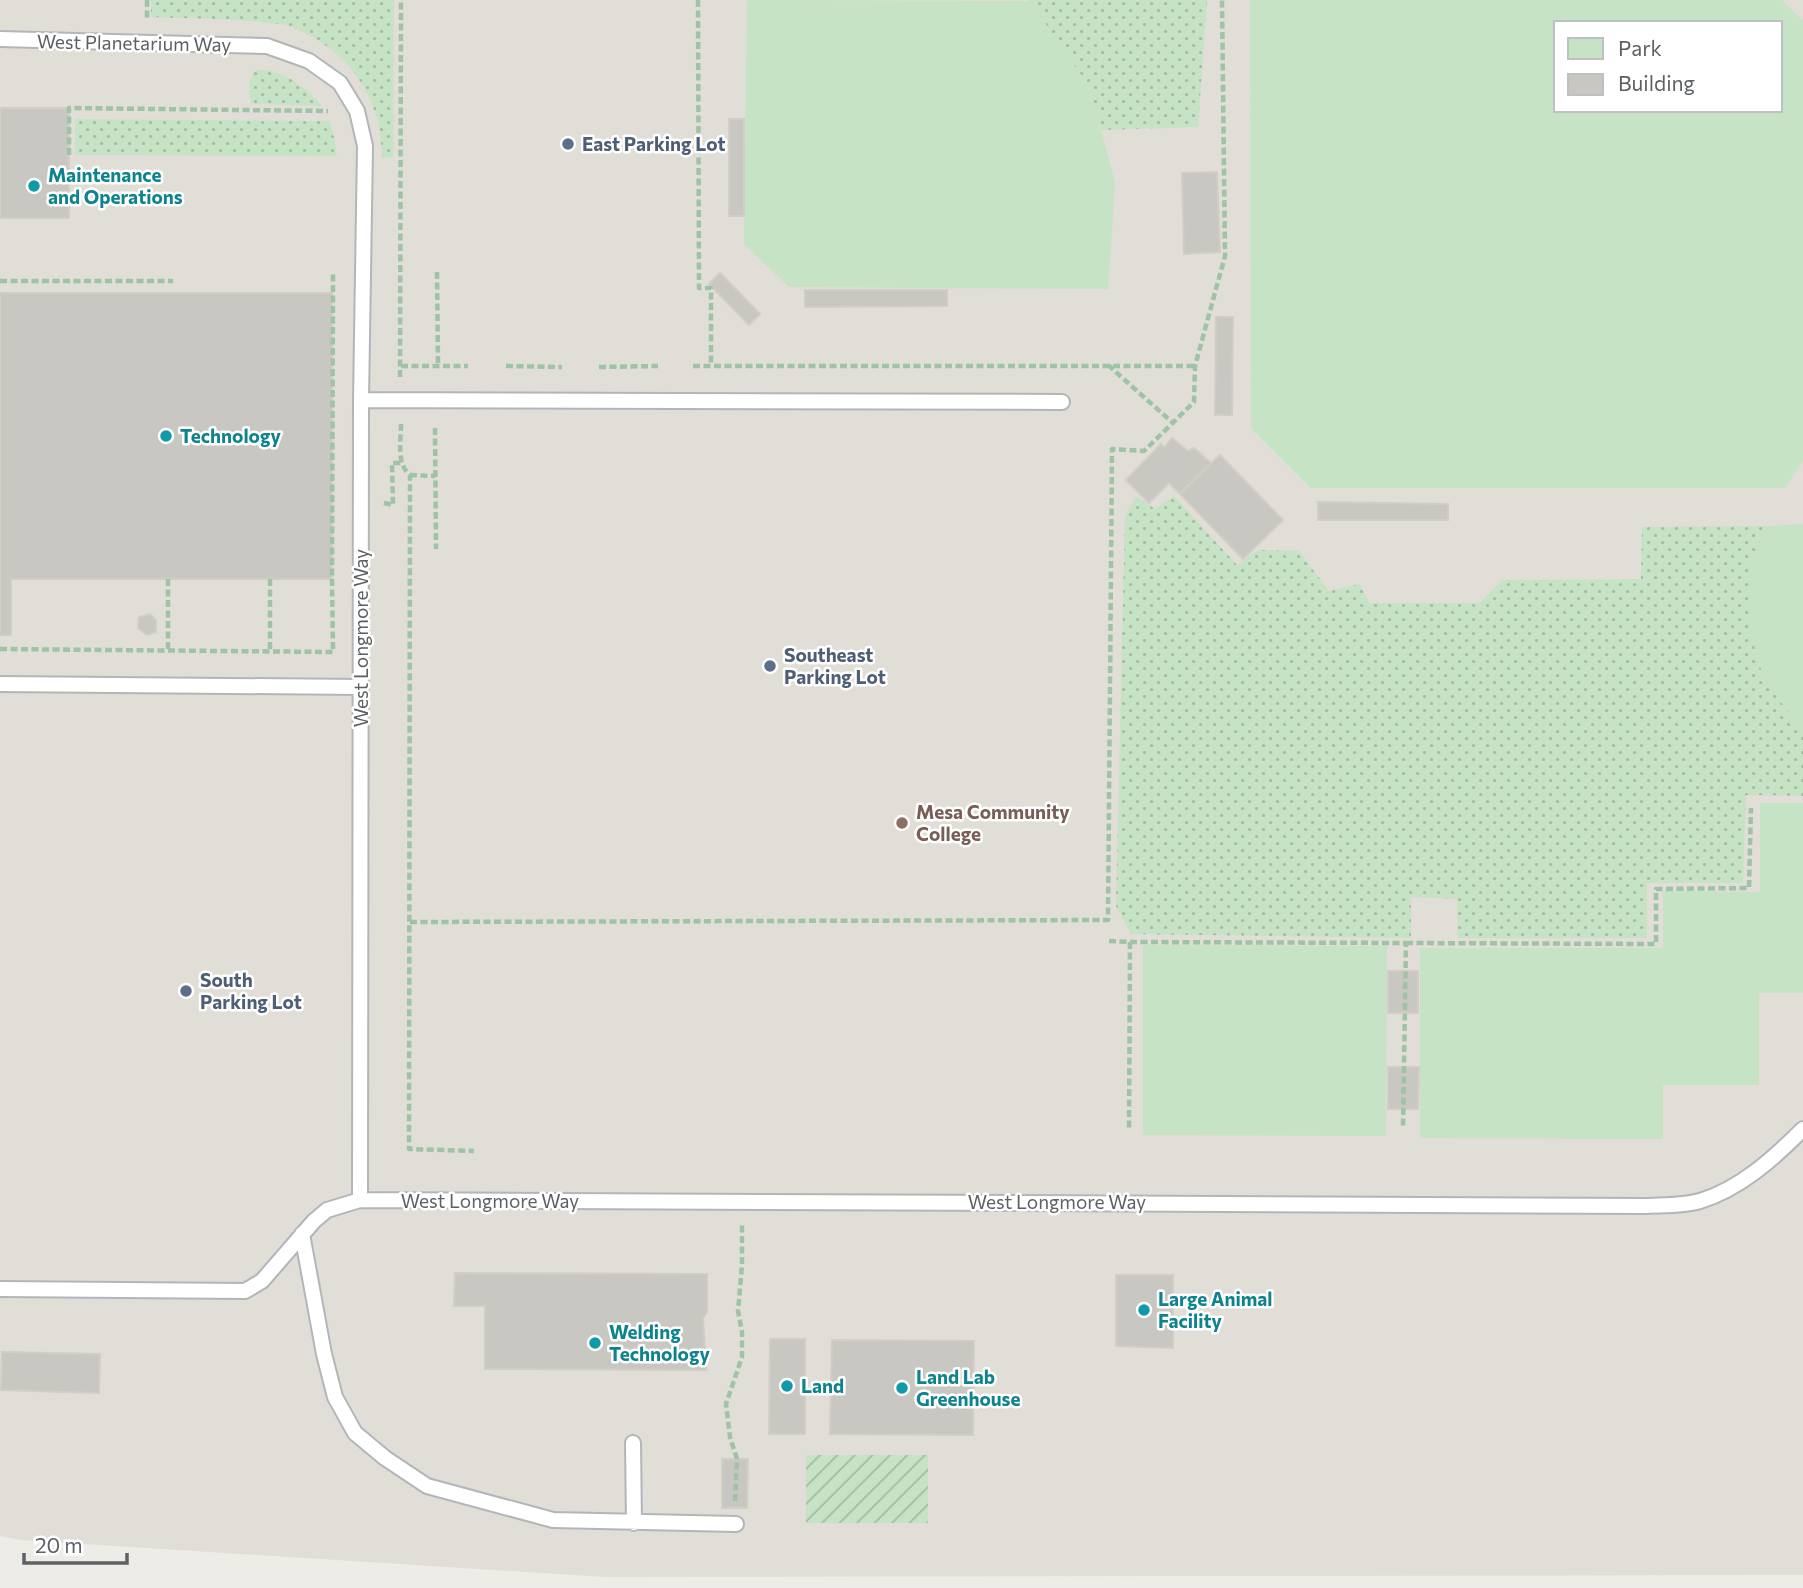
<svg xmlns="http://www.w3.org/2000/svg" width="1803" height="1588" viewBox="0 0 1803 1588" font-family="Commissioner,sans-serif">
<defs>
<pattern id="grass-dots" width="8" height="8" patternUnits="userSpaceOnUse" patternTransform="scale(1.75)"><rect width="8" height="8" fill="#c6e3c5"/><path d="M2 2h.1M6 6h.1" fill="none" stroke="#a4bba4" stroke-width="1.8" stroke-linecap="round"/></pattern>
<pattern id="garden-furrows" width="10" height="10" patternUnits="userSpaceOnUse" patternTransform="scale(1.75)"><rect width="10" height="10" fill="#c6e3c5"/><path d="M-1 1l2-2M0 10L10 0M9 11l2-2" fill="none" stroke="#a4bba4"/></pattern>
</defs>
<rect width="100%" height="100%" fill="#eeece6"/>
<path fill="#e1ddd7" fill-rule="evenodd" d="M0,0H1803V1575L605,1577L21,1540L0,1536ZM1556,23H1780V110H1556Z"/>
<path fill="url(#grass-dots)" d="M151,0H394L393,158L382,157C382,107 358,63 314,38C306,33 295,27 285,25C241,18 195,19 151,17Z
M1028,0H1207L1198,127L1101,130L1088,85Z
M256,70C282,68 305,87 322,106L251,104C250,92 247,78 256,70Z
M75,119L329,121L334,137L337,156L75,155Z
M1136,496L1155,509L1174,496L1237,565L1258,550L1299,551L1329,591L1360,584L1369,603H1480L1502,580L1641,579L1642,527L1771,526L1761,538L1752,638L1761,669L1777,697L1803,731V796L1746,795L1743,883H1647V938H1458L1457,899L1411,897V938L1131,934L1116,906L1125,516Z"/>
<path fill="#c6e3c5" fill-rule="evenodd" d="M747,0L1030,1L1088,85L1101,130L1115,182L1108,289L789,287L744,244Z
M1250,0H1782L1803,21V461L1785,488H1311L1251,428ZM1556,23H1780V110H1556Z
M1803,524V731L1777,697L1761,669L1752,638L1750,563L1761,538L1771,526Z
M1760,803H1803V993H1759V1085H1663V1139L1420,1138V948H1663V891L1760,892Z
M1143,945L1387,946L1386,1136L1143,1135Z"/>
<path fill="url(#garden-furrows)" d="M806,1455H928V1523H806Z"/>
<path fill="#c9c7c2" stroke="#d2cdc5" stroke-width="2" d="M0,108H69V218H0Z
M729,119H744V216H729Z
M1217,172L1220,252L1184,254L1182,173Z
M720,273L760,314L749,325L709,284Z
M805,290H947V306L805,307Z
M0,293H332V579H11V635H0Z
M1216,317H1233L1232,415H1215Z
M1172,438L1188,451L1194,448L1211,463L1180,494L1169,483L1149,503L1126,480L1161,444L1164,448Z
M1220,455L1283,520L1243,559L1180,494Z
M1318,502L1448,504V520H1318Z
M150,614L156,620V632L147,635L138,628L139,617Z
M1388,971H1418V1013H1388Z
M1388,1067H1419L1418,1109H1388Z
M455,1273L707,1274V1312L703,1318L706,1370L485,1369V1306H454Z
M1116,1275H1173V1348L1116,1346Z
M770,1339H805V1434H769Z
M832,1340L974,1341L973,1435L830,1434Z
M2,1352L100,1354L99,1393L1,1390Z
M722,1459H748L747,1508H722Z"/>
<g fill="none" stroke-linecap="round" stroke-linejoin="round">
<defs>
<path id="lane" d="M0,39L267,46L309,61L340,83L357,111L365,146L361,400L360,1200
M361,400L1062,402
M0,684L361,687
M302,1234L324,1354L335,1397L355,1433L385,1458L427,1486L553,1520L736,1524
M0,1289L245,1291L262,1281L314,1221L327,1210L360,1200L1645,1206C1663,1205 1683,1206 1700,1201C1740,1189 1774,1158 1803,1129
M633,1443L634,1523"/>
</defs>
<use href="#lane" stroke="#b3b6b9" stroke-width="18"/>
<path stroke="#9ec3a7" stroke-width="4.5" stroke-dasharray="7 3.5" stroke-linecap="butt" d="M147,0V21
M698,0L699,288H711V366
M69,155V108L328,111
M437,272L438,366
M0,281H173
M1108,365L1173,423
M401,366H468
M506,366L562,367
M693,366H1195
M599,367L658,366
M400,377L401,0
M401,424C401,441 396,464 410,475L409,1149L474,1151
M435,428L436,549
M410,475L435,476
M384,503L393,505L392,463H401
M168,579V650
M270,579V651
M0,649L333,652L332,579L333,272
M410,922L1108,920L1112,449L1144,451L1194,402L1195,366L1225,256L1222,0
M1109,941L1130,942L1129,1131
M1130,942L1406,943L1403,1128
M1406,943L1656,944V889L1749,888L1751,808
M735,1501L737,1459L730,1437L726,1404L742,1357V1332L738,1311L742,1265V1224"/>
<use href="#lane" stroke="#fff" stroke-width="14"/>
</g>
<g fill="#5c6f8a" stroke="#fff" stroke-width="2.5">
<circle cx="568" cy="144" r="7"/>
<circle cx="770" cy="666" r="7"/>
<circle cx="186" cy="991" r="7"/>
</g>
<g fill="#0f9aa8" stroke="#fff" stroke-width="2.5">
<circle cx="34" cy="186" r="7"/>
<circle cx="166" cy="436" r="7"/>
<circle cx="1144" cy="1310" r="7"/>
<circle cx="595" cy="1343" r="7"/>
<circle cx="787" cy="1386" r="7"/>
<circle cx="902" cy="1388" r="7"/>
</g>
<circle fill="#8d6e63" stroke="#fff" stroke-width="2.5" cx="902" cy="823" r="7"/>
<g text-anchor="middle" stroke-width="5" stroke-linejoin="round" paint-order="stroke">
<g font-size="19" fill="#5d6164" stroke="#fff">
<text transform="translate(134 43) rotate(1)" y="7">West Planetarium Way</text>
<text transform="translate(361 638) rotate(-90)" y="7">West Longmore Way</text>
<text x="490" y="1208">West Longmore Way</text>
<text x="1057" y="1209">West Longmore Way</text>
</g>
<g font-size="19" font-weight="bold" fill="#4e5e75" stroke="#fff" text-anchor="start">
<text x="582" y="151">East Parking Lot</text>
<text x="784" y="662">Southeast<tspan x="784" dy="22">Parking Lot</tspan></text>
<text x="200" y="987">South<tspan x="200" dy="22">Parking Lot</tspan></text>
</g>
<g font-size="19" font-weight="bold" fill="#0d838f" stroke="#fff" text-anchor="start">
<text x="48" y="182">Maintenance<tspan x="48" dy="22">and Operations</tspan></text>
<text x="180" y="443">Technology</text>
<text x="1158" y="1306">Large Animal<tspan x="1158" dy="22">Facility</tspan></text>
<text x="609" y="1339">Welding<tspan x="609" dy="22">Technology</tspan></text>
<text x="916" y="1384">Land Lab<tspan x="916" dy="22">Greenhouse</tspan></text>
<text x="801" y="1393">Land</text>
</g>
<g font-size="19" font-weight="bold" fill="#785e54" stroke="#fff" text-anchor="start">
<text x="916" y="819">Mesa Community<tspan x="916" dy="22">College</tspan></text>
</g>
</g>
<rect x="1554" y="21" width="228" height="91" fill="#ffffff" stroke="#bec0c1" stroke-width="2"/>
<rect x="1568" y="38" width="35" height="21" fill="#c6e3c5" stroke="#bec0c1" stroke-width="2"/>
<text x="1618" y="56" font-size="21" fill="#5d6164">Park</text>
<rect x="1568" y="74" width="35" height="21" fill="#c9c7c2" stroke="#bec0c1" stroke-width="2"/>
<text x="1618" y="91" font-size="21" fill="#5d6164">Building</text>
<path d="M24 1553v10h103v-10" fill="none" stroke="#5d6164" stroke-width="3.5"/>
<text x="35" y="1553" font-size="21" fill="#5d6164" stroke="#ffffff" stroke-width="5" paint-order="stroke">20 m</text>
</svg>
